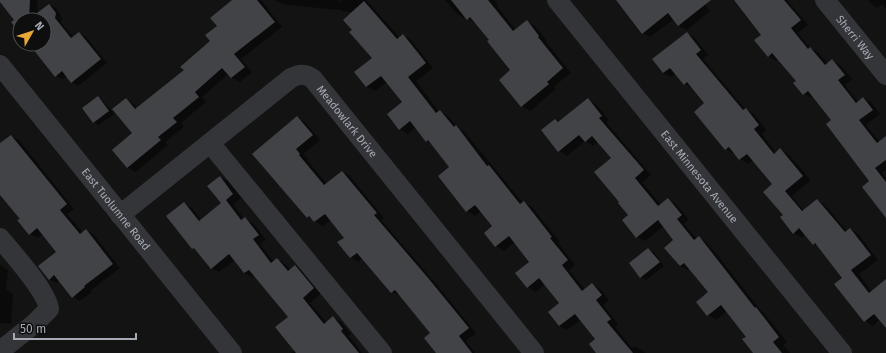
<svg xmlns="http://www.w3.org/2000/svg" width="886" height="353" viewBox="0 0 886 353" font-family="'Fira Sans',sans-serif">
<rect width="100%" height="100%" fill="#131314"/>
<path fill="#0007" d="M1,0H37L38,13L49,5L56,8L62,18L61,23L74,38L80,33L86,37L107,63L78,86L72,82L67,76L63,79L56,76L30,44H44V20H20V32L16,20Z
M234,0H261L282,27L241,59L252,72L240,82L232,78L228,74L202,97L206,102L181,123L184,127L165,142L168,145L136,172L128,168L113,150L134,133L126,99L134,104L137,108L185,70L211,41L218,26Z
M275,0H340L339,3L343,0H366L400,38L403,35L411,40L433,68L416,81L439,112L440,111L448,116L458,128L464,131L523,203L524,202L532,207L560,242L558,243L575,265L569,270L585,290L592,284L600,289L609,300L603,305L618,324L615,327L632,348L635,346L646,353H597L596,339L581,320L567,330L559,326L560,304L545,284L536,292L528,287L531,262L515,242L504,251L496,246L493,226L481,211L475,216L467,211L450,167L433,145L427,141L416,127L408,134L400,129L404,103L387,82L375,91L367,87L356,72L374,58L353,30V12L342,11L339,9L338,10L282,4Z
M445,0H494L498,5L497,6L516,30L527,22L535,26L547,41L546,42L571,73L554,86L556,89L530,111L522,106L512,71L490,40L476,24L465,16L464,18L456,13Z
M617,0H701L710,11L687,30L679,26L674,19L650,37L643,33Z
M736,0H787L808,25L798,33L810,48L818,52L828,64L832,60L840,65L852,79L845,85L858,102L863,98L871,102L880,114L866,125L880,142L886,139V170L882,173L886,178V216L871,181L833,121L814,97L811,98L804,94L797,81L778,59L776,61L768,56L762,35Z
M868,0H886V9L882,4L878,8L870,3Z
M687,33L695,38L708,55L703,59L745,109L754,114L766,130L762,134L776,153L780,149L788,154L811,180L792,196L804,211L818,200L825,205L848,232L850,229L858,234L878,260L859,274L872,292L886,286V326L880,319L873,326L865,321L843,278L821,248L813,244L805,234L802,238L794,233L784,215L774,184L753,160L748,164L740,159L735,153L734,154L726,149L706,103L693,88L684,84L676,74L671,77L663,73Z
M98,98L103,101L114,114L99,125L94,122Z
M588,100L596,104L609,120L606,122L651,175L642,182L661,205L668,199L676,204L689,220L684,224L697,239L699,237L706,242L719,257L761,311L764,313L787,342L783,345L790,353H754L747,337L727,311L716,320L708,315L697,302L709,292L690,268L688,270L680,266L675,240L664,226L645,241L637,237L612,158L598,142L593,146L585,141L567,156L559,151L542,130L555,120L559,122Z
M297,117L305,122L320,140L303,154L308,159L307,160L327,184L342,172L350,176L384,218L381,220L437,285L476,333L466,341L475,353H438L432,334L401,296L392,292L363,258L358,262L350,257L345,238L331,220L323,226L308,217L254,154Z
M11,136L19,140L74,209L67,214L83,233L87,230L94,235L120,268L91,290L92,292L80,301L73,297L60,280L57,283L49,279L58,252L43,234L38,238L30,234L21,219L0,194V144Z
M220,177L228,181L241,198L233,204L244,219L253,223L266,240L260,244L274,262L277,259L285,264L291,270L295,266L303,271L322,293L310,303L327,323L333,317L341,322L351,334L349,336L362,353H291L295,350L290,317L255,276L253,277L245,273L235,260L219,272L211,268L199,252L193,248L184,204L192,208L201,220L222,203Z
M648,249L654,252L664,266L646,280L641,277Z
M0,265L8,270L6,290L13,294L11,324L0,323Z"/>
<path fill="#424347" d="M0,0H30L29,19L49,4L56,13L55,18L71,38L79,32L101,59L71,83L62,71L55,77L29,44H44V20H20V33L11,22L14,20L0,2Z
M232,0H257L275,22L234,54L245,67L231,78L222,68L195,92L199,97L173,118L177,122L158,137L161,140L127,168L112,150L132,133L112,109L126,98L135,109L184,70L180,67L210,41L205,35L217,26L210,18Z
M451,0H488L513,31L527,20L539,36L538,37L563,68L547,82L549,84L521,107L499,80L510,70L487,41L489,40L470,17L467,20Z
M616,0H711L678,26L668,13L642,34Z
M734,0H784L801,20L791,28L808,49L810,47L825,65L832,59L845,75L838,80L856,103L863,97L873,110L859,120L877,143L886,136V160L875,168L886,182V218L862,187L869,181L826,124L831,120L808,91L803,95L793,83L796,81L772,53L768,57L754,40L761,35Z
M364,1L397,39L403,34L426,63L408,77L436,113L440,110L454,127L456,125L487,166L489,165L520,204L524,201L552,237L550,238L568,260L562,265L582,291L592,283L602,295L596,300L611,319L607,322L633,353H596L589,344L595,339L575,314L559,326L548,312L559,303L539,278L527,288L515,273L529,262L509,236L495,247L484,233L492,226L475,205L466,212L438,176L449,167L428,140L426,142L410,121L399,130L387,114L402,102L381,76L366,87L354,72L372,58L349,32L352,30L343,20Z
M687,32L701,50L696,54L743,110L746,108L759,125L754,129L774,154L780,148L803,176L785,191L802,211L817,199L845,232L850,228L871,255L851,270L869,293L886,279V328L874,314L864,322L834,284L842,278L815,243L813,245L799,228L793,234L780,217L783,215L763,192L772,184L747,154L739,160L729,147L725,150L694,112L704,103L687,82L684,85L670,68L663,73L652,59Z
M98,96L109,111L93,123L82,108Z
M588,98L602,116L599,118L644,170L635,178L658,206L668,198L682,215L677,219L694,240L699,236L755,308L756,307L779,337L773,342L782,353H753L742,339L746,337L721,305L707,316L696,302L708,292L684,263L680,266L664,248L673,240L658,220L636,238L622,220L628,215L618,203L619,202L594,172L611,158L592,136L585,142L579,135L558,152L541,130L555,119L558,122Z
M297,116L313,135L296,149L300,154L299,155L324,185L342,171L377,213L374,215L429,279L469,328L459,336L472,353H436L424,338L430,333L395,290L391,293L357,253L350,258L337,242L344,238L325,214L314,222L309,216L307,218L252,154Z
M11,135L67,204L60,210L80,234L86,229L113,264L84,286L85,287L72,298L54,275L49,280L38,266L56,252L37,228L29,235L17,220L20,219L0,195V143Z
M220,176L233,194L226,200L241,220L245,217L259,235L253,239L271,263L277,258L288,271L295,265L314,288L303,298L324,324L333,316L343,329L341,331L359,353H296L275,327L288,317L249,270L244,273L229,254L211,269L194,248L192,249L166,216L184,202L199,221L221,203L207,186Z
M648,248L660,262L640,278L629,263Z"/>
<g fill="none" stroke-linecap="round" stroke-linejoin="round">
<g stroke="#343539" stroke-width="20">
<path id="s1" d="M557,0L842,353"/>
<path id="s2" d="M825,0L886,75"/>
<path id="s3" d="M0,65L232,353"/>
<path d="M210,143L382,353"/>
<path id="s4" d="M120,215L291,78C299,74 305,73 313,79L534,353"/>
<path d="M0,238C13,254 47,291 49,309L34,324L0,351"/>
</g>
</g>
<g text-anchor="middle" stroke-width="3" stroke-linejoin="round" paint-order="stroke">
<g font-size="11" fill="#a5aab4" stroke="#0e0e0f">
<text dy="4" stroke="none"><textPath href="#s2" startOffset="48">Sherri Way</textPath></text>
<text dy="4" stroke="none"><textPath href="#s4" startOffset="297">Meadowlark Drive</textPath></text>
<text dy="4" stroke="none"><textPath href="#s1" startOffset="227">East Minnesota Avenue</textPath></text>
<text dy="4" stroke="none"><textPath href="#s3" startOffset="185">East Tuolumne Road</textPath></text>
</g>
</g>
<g transform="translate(32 32) rotate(51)"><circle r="19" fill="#0e0e0f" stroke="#4a4c51"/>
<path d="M0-3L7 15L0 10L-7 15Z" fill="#e7a838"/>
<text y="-6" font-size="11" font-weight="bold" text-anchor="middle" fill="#a5aab4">N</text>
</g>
<path d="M14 333v6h122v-6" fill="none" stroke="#a5aab4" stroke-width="2"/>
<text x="20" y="333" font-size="12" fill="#a5aab4" stroke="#0e0e0f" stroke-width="3" paint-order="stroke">50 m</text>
</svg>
